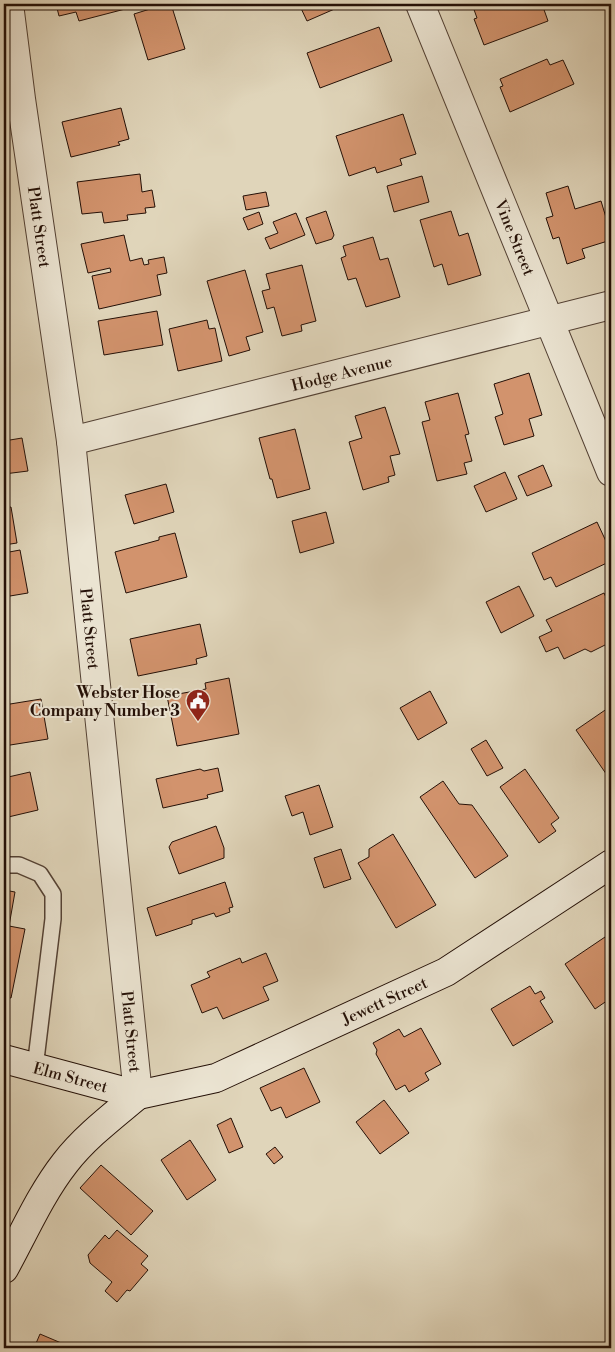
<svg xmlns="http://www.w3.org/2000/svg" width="615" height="1352" viewBox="0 0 615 1352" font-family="'Libre Bodoni',serif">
<rect width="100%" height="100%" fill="#e0d5ba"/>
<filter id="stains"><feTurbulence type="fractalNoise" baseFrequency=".004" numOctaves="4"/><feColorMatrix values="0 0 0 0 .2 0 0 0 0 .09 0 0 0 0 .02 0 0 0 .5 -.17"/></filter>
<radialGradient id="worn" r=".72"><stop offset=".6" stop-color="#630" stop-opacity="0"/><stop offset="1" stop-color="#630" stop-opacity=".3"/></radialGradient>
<path fill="#d2936d" stroke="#241007" d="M56,4H128L129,8L79,21L76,12L59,16Z
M166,4H171L185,49L148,60L134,14Z
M299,4H346L307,21Z
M472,4H542L548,21L484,45L474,19L477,18Z
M379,27L392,61L320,88L307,53Z
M547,59L550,65L563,60L574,84L510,112L500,87L503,86L500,79Z
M121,108L129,139L118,142L120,145L71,157L62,122Z
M403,114L416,154L400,159L402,165L377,173L375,167L349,176L336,136Z
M140,174L142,192L152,190L155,207L145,208L146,213L127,215L128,220L104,223L102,212L82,214L77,182Z
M422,176L429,202L394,212L387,186Z
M568,186L575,209L601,201L611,234V240L582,249L585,258L567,264L559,237L553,239L546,218L553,216L546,193Z
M266,192L269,206L246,210L243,196Z
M326,211L334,235L332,239L316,244L306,218Z
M451,211L459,236L468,233L481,275L448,285L442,264L434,267L420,220Z
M259,212L263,224L248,230L243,218Z
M296,213L305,235L270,249L265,238L278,233L273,222Z
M124,235L130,261L142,258L144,265L149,264L148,260L164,257L167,273L157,275L161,295L99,309L92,276L111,272L110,268L88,273L81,244Z
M373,237L380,260L388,258L400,297L366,307L356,278L348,280L341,258L346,256L343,246Z
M302,265L316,321L301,325L302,331L282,336L274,307L267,309L262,291L270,289L266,274Z
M245,270L263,332L246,337L250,350L229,356L207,281Z
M157,311L163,345L104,355L98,321Z
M207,320L209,329L215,328L222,361L178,371L169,329Z
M611,359V377L606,361Z
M529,373L542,415L529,419L534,436L504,445L495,417L503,414L494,384Z
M458,393L469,434L465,435L472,461L464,463L467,474L437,481L422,422L430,420L425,402Z
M385,407L400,454L390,456L395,475L388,477L389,482L363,490L349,442L362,438L355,416Z
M295,429L310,489L277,498L272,479H270L259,438Z
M22,438L28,471L4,474V441Z
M543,465L552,486L527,496L518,476Z
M505,472L517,499L486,512L474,486Z
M166,484L174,512L134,524L125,495Z
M11,507L17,543L4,545V508Z
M326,512L334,543L300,553L292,521Z
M597,522L611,552V561L556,587L551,577L544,580L532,553Z
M175,533L187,577L126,593L115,552L159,540V537Z
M20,550L28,593L4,597V553Z
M519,586L534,616L501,633L486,602Z
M604,593L611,608V642L591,652L585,649L564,659L558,647L546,652L539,637L552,631L546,620Z
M200,624L207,656L196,659L197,664L138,676L130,639Z
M229,678L239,734L177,746L167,696L206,689L205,683Z
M430,691L447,723L418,740L400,708Z
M41,699L48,739L4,746V705Z
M611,706V781L576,730Z
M486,740L503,768L487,776L471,749Z
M218,768L223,791L207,795L208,798L163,808L156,779L200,769L204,771Z
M525,769L559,818L551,824L556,831L539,843L500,787Z
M30,772L38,810L4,818V778Z
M443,781L459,804L472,805L508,856L475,878L420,797Z
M319,785L333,827L310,835L303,812L292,816L285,796Z
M216,826L224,848V858L179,874L169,847L172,842Z
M393,834L436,905L396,928L358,863L369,857V849Z
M341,849L351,879L324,888L314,858Z
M225,882L233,907L229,908L230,912L216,917L214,913L192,920V924L156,936L147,908Z
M4,890L15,892L9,926L25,929L11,998L4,997Z
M605,937L611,947V998L595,1009L565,964Z
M266,953L278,981L263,987L269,1000L223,1019L217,1007L202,1013L191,985L210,977L207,972L240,958L242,963Z
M530,986L535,994L541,991L545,998L540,1001L553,1022L513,1046L491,1009Z
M421,1028L441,1064L425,1073L429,1080L409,1092L405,1085L396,1090L376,1054L377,1050L373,1043L399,1029L404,1037Z
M304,1068L320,1102L286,1118L281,1107L271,1111L260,1088Z
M384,1100L409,1133L380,1154L356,1122Z
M231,1118L243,1147L229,1153L217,1125Z
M190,1140L216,1180L187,1200L161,1160Z
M275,1147L283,1157L274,1164L266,1154Z
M101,1165L153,1211L131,1235L80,1188Z
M117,1230L148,1256L141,1264L148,1270L130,1291L127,1290L117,1302L105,1291L112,1282L90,1263L88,1255L105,1235L109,1239Z
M40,1334L73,1348H34Z"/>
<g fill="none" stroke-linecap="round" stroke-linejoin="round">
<defs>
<path id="lane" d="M4,865H19L40,874L53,894V919L35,1068"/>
<g id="street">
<path id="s1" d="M9,4L21,99L71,441L138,1095"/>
<path id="s2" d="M420,4L611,472"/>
<path id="s3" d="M71,441L611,305"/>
</g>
<g id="secondary">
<path id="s4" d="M4,1059L138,1095L216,1078L446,972L611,864"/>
<path d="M4,1269C24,1233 40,1195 65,1163C85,1137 113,1116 138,1095"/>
</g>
</defs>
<use href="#lane" stroke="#534134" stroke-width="18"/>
<use href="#street" stroke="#534134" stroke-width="30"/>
<use href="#secondary" stroke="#241007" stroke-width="30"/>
<use href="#lane" stroke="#ebe4d2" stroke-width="15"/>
<use href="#street" stroke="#ebe4d2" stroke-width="28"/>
<use href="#secondary" stroke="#ebe4d2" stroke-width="28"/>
</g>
<defs>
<symbol id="civic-pin" viewBox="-11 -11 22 30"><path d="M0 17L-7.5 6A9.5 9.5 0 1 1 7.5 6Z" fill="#8f2418" stroke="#ebe4d2"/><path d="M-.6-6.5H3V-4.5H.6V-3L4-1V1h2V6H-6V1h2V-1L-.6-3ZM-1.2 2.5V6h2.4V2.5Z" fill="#fff"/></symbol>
</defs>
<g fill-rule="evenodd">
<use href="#civic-pin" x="184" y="687" width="28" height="38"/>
</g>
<g text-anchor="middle" stroke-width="4" stroke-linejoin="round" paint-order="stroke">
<g font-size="16" fill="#241007" stroke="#ebe4d2">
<text dy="6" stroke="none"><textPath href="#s1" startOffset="225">Platt Street</textPath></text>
<text dy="6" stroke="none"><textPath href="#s2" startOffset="252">Vine Street</textPath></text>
<text dy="6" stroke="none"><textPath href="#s3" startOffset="279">Hodge Avenue</textPath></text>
<text dy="6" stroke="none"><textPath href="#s1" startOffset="630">Platt Street</textPath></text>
<text dy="6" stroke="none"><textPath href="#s4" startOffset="404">Jewett Street</textPath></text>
<text dy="6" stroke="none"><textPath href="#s1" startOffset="1035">Platt Street</textPath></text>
<text dy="6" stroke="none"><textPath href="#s4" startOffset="69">Elm Street</textPath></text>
</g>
<g font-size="16" font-weight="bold" fill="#241007" stroke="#ebe4d2" text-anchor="end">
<text x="180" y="698">Webster Hose<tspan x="180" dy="18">Company Number 3</tspan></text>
</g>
</g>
<rect width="615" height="1352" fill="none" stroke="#e0d5ba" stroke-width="20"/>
<rect x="5" y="5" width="605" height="1342" fill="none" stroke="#241007" stroke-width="2.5"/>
<rect x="10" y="10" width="595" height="1332" fill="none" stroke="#241007"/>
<rect width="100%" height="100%" filter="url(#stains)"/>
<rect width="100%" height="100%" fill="url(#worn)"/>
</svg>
